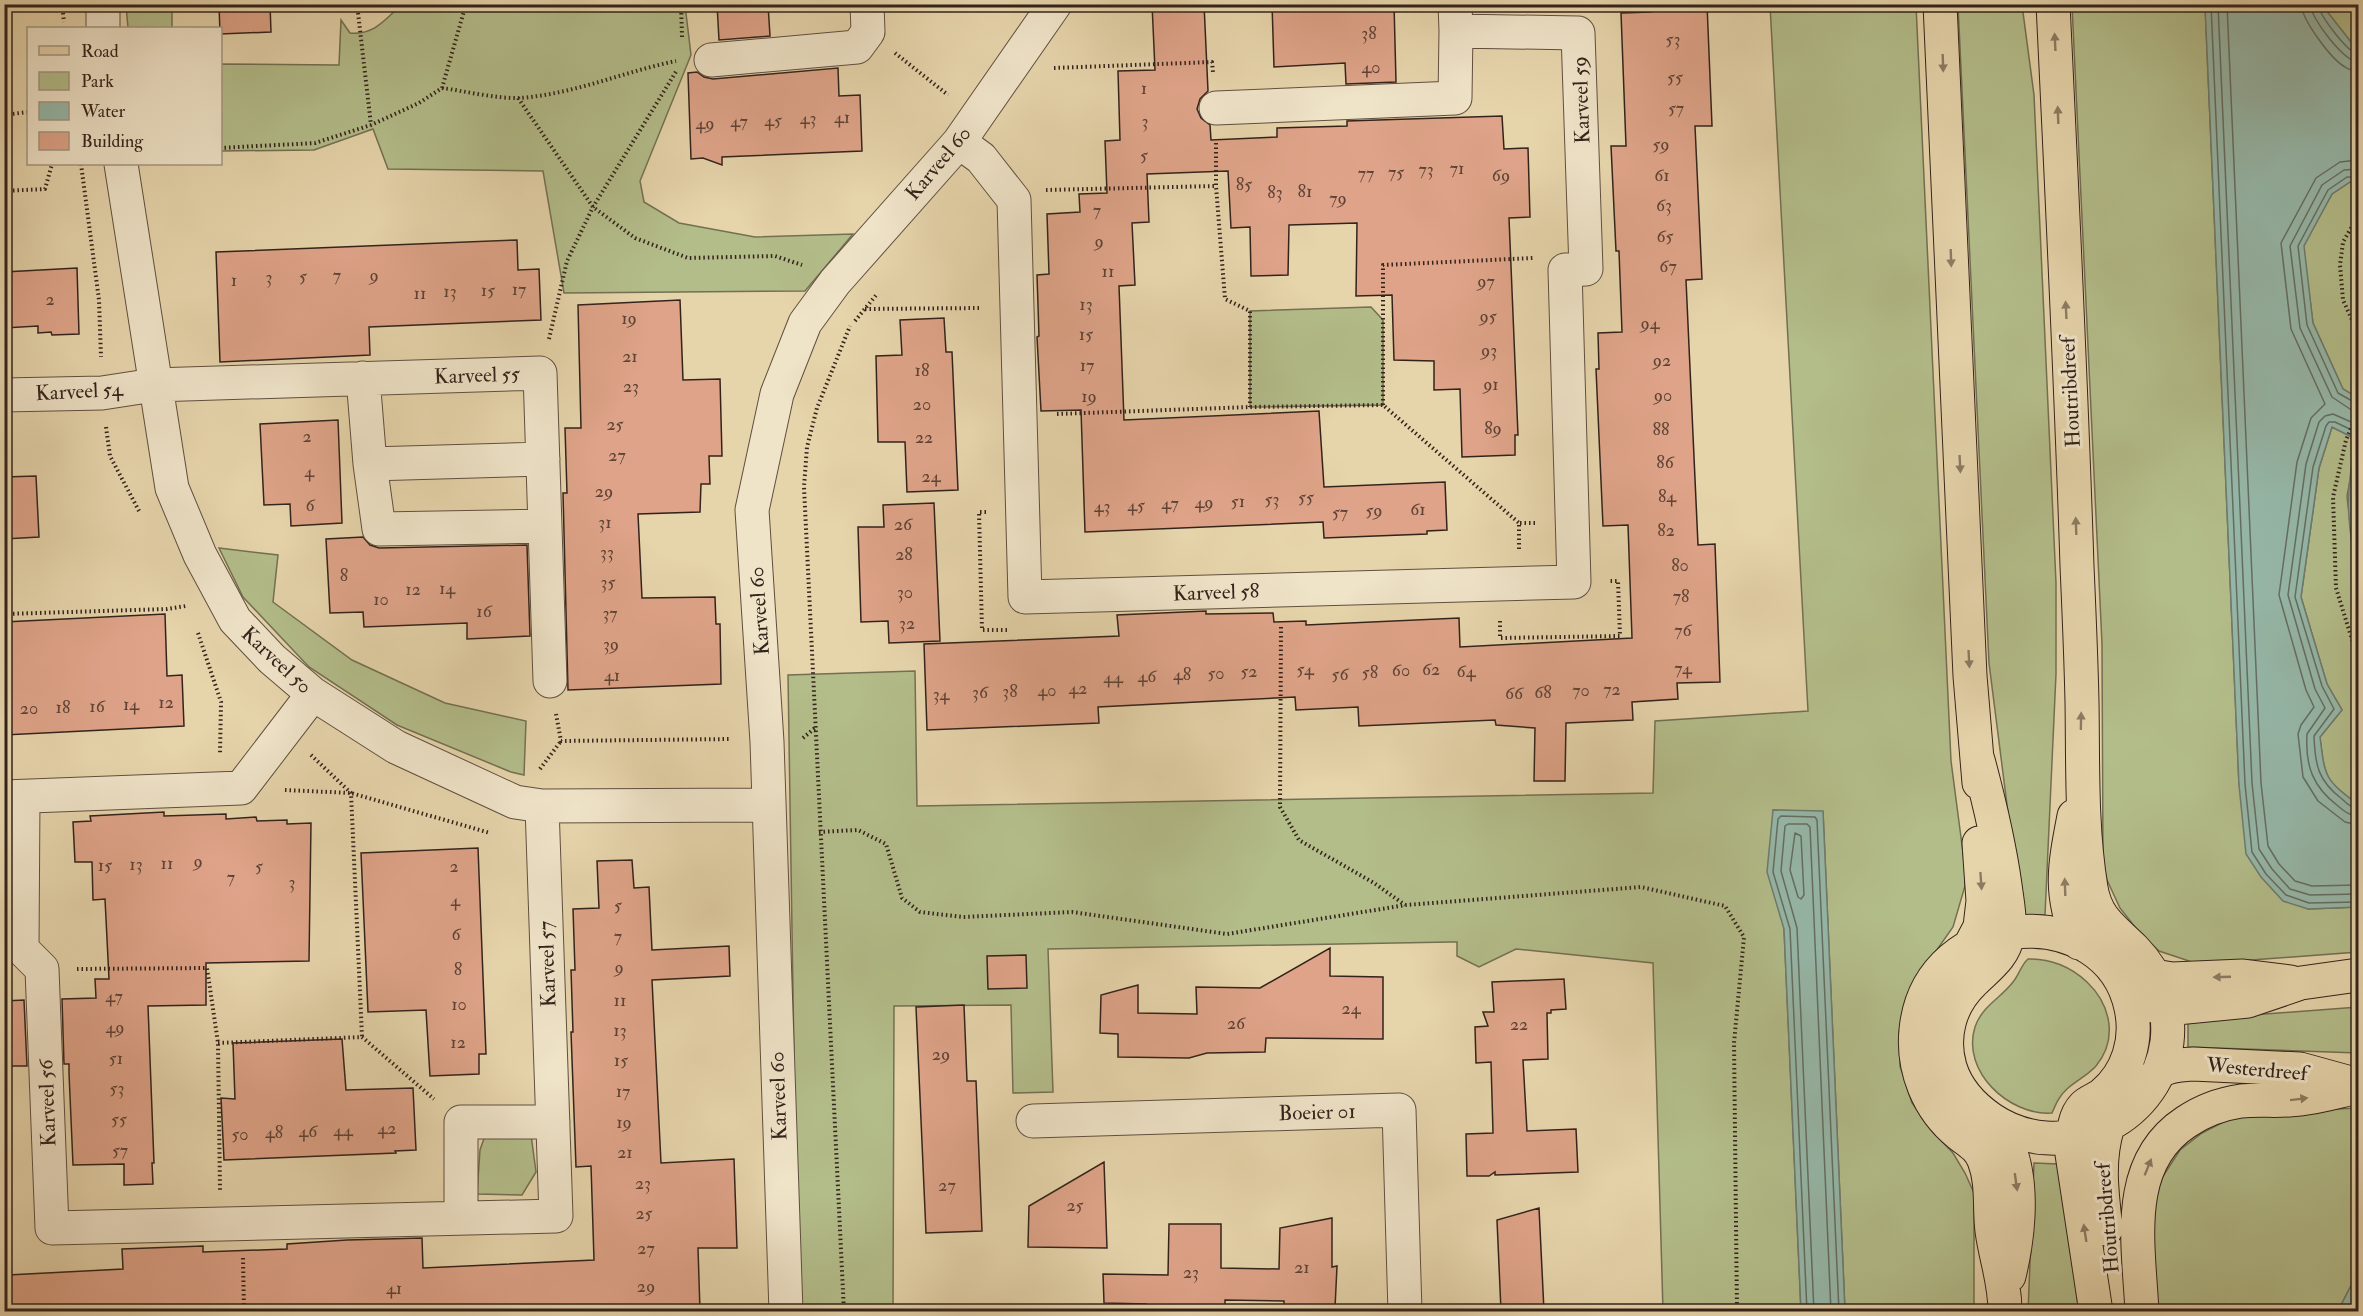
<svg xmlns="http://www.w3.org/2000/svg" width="2363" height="1316" viewBox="0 0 2363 1316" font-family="'IM FELL Double Pica',serif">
<rect width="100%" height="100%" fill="#e6d4ab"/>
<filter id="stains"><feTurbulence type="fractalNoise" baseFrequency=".00333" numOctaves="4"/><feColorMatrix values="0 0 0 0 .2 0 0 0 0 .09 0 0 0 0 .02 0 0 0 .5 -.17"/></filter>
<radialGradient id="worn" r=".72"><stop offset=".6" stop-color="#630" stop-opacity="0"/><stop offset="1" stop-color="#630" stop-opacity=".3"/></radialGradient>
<path fill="#b3bd8a" stroke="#737052" stroke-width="1.5" d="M126,5H172V28H128Z
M401,5H685L691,55L640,181L644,202L679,223L755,237L853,234L805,291L564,293L543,171L388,169L373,129L314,150L221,151V64L339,65L341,20L350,33C374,35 385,20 401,5Z
M1770,5H1916L1951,761L1965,868V886L1953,927L1922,971L1907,998L1899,1032L1900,1066L1912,1103L1934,1133L1953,1153L1965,1173L1974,1193V1311H1845L1823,812L1773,810L1784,929L1801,1311H1663L1653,963L1516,949L1479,967L1457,956V942H1451L1048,949L1053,1092L1013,1093L1011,1005L894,1006L893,1311H798L788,675L915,671L917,806L1653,793L1655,721L1808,711Z
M1958,5H2022L2034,95L2056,583V674L2045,915H2021L1989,663Z
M2072,5H2205L2239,785L2308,909L2358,907V952L2198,964L2159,951L2139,932L2120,908L2107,880L2103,862L2102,644Z
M2322,5H2358V51Z
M2350,182L2358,183V398L2343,389L2313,323L2303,246L2332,194Z
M1371,307L1383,320V405L1250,407V311Z
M2332,427L2358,440L2347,496L2353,552L2358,577V805C2325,779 2325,779 2320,737L2342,710L2327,684L2301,597L2319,468Z
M219,548L278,555L273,602L352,660L445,703L526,721L524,775L511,772L397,725L309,667L243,597Z
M2028,959C2050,958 2071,967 2087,982C2111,1005 2118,1039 2096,1066C2088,1075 2076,1081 2067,1089C2059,1096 2056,1104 2052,1113C2009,1116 1961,1071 1975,1027C1982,1006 2001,998 2013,982C2019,975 2021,965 2028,959Z
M2358,1007V1053L2188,1047V1020Z
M2358,1108V1272L2338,1311L2152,1312L2149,1228L2158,1184L2180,1150L2202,1133L2233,1117L2295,1111Z
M487,1130L531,1135L536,1172L522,1195L477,1194L480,1150Z
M2034,1163L2058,1164L2079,1311L2028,1312Z"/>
<path fill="#96b8a9" stroke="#6e7c70" stroke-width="1.5" d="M2205,5H2322L2358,51V183L2350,182L2332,194L2304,246L2313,323L2343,389L2358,398V440L2332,427L2319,468L2301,597L2327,684L2342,710L2320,737C2325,779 2325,779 2358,805V907L2308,909L2283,901L2261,877L2246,854L2239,785Z
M2358,441V577C2348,531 2343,486 2358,441Z
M1773,810L1823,811L1845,1311H1801L1784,929L1767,872Z
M2358,1272V1311H2338Z"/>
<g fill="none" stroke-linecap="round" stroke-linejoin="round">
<path stroke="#646e62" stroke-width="1.5" d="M2211,4L2245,784L2252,852L2266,874L2286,895L2309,903L2358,902
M2218,4L2252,783L2259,849L2272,869L2290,889L2310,895L2358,894
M2227,4L2261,783L2268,846L2279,864L2295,881L2312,886L2358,885
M2301,4C2302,20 2331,59 2345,67C2349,70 2353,70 2358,71
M2310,4C2311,19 2344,61 2358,62
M2318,4C2319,15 2348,53 2358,54
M2358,160L2340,162L2316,178L2281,243L2291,329L2325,404L2311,418L2297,462L2279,595L2306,690L2314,707L2301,725L2298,734L2303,777L2318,801L2345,822L2358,825
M2358,169L2344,170L2322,185L2290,246L2300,328L2332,397L2350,409L2358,411
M2358,177H2347L2328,190L2298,246L2307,325L2338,393L2354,402L2358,403
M2358,425L2333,414L2325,416L2319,422L2306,464L2288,595L2315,689L2325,708L2307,734C2305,766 2313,787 2338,806C2344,811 2350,816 2358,816
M2358,433L2335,422H2329L2326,426L2313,467L2295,597L2322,686L2334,709L2314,736C2315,765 2318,781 2342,799C2347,804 2352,808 2358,809
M2358,469L2353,496L2358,547
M1795,833L1801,836L1804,895L1801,899L1798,897L1790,870Z
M1807,1312L1790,929L1773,872L1778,819L1781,816L1815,817L1817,820L1839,1312
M1814,1312L1797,928L1781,871L1785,826L1788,824H1807L1810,827L1831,1312"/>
</g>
<path fill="#dea388" stroke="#33231b" stroke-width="1.5" d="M219,4H270L271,32L220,34Z
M717,4H768L770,36L719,40Z
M1152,4H1204L1208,91L1200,99L1197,109L1201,118L1210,125L1211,140L1277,137V128L1347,126V121L1502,116L1504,149L1528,148L1530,217L1509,218L1518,435H1515V455L1462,457L1460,389L1434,390V361L1394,360L1392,295L1356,296L1357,223L1289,225L1288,275L1251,276L1250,227L1231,228L1228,171L1147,174L1149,222L1132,223L1135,285L1119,286L1124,420L1319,411L1324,487L1445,482L1447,530L1427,531V534L1324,538L1323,522L1085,532L1081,410L1041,411L1037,337L1039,336L1037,275L1049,274L1047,214L1080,212L1079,194L1107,193L1105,141L1120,140L1118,71L1155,70Z
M1272,4H1394L1396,82L1346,84L1345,63L1274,67Z
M1651,4H1707L1712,126H1695L1702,279L1686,280L1698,545L1715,544L1720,682L1677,683L1678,699L1632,702L1633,720L1566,723L1565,781H1534L1535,728L1496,725L1495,720L1359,726L1358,707L1296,710L1295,697L1098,707L1099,723L927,730L924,644L1119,636L1117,615L1206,611V614L1273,613L1274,622L1306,621V625L1459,618L1460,647L1632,638L1628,525L1603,526L1596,369H1599L1598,333L1622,332L1619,251H1616L1611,146H1626L1621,13L1651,12Z
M838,68L839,96L860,95L862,151L722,157V165L703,158L691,159L688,73L697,72L704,77L713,79Z
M517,240L518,270L539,269L541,320L369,327L370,355L220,362L216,252Z
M77,268L79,334L52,335L51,332L38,333V326L4,328V272Z
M680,300L683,380L720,379L722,456H709L710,484H701L700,512L638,514L642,598L715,597L716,624H720L721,684L568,690L563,493H567L565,428H581L578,305Z
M944,318L946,352H952L958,490L907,492L905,442H878L876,356L902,355L900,320Z
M338,420L342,523L291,526L290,504L264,505L260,424Z
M36,476L39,537L4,539V477Z
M934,503L940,641L889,643L888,621L861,622L858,527H884L883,505Z
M363,537L370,545L379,548L527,545L530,636L467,639V623L364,627L363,612L330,613L326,539Z
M165,614L167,676L182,675L184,726L4,735V622Z
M164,812V816L226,814V819L256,817L257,821L287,820V824L311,823L309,961L206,963V1005L148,1006L154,1163H152L153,1184L124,1185V1164L73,1165L69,1073V1064H64L62,999L96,998L95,979H109L105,899L93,900L92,862H75L73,822L91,821L90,816Z
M478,848L486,1054H479V1074L430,1076L426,1010L368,1012L361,853Z
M632,860L634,888L649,887L652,950L729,946L730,976L652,980L661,1163L734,1159L737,1248H698L700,1311H10L8,1275L123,1269L122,1249L203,1246V1252L287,1249V1244L347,1240L422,1238L423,1268L594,1260L591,1166L576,1167L571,1032H573L571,970H575L573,909L599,908L597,861Z
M1330,948V976L1383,977V1039L1266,1038L1265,1052L1207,1053L1189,1058L1118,1057V1034L1100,1033L1101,995L1138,985V1013L1197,1014L1196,987L1260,988Z
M1026,955L1027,988L988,989L987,956Z
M1564,979L1566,1009L1551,1010V1013H1547L1548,1059L1523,1060L1527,1131L1576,1129L1578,1172L1495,1175V1172L1489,1176H1467L1466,1134L1493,1133L1491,1062L1476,1063L1475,1027L1488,1026L1483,1012H1494L1492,982Z
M24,1000L27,1066H4V1001Z
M964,1005L967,1081H976L982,1231L926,1233L916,1007Z
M342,1039L346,1090L413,1088L416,1150L395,1151L396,1153L224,1160L221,1098L235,1099L233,1043Z
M1104,1162L1107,1248L1028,1247L1029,1206Z
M1539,1208L1544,1311H1501L1497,1220Z
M1332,1218V1267L1337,1266L1335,1308H1284V1301L1225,1300V1311H1146V1304L1104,1303L1103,1274L1168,1275L1169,1224H1221V1268L1279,1269L1280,1228Z"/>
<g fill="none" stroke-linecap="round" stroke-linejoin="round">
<defs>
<path id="minor" d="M103,28V4
M711,60L857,47L868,32L867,4
M1216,108L1455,98L1456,31
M959,142L981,158L1014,200L1025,597L1574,582L1565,270L1586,269L1578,33L1456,31L1455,4
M121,164L172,488L200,555L235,620L272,659L313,694L396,747L515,802L542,806L768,805
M363,378L370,464L379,529L545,526
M4,395L102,393L154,385L540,373L550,681
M370,464L543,459
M4,797L241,788L313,694
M23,797L22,949L42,969L52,1228L556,1216L542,806
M1033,1121L1399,1110L1405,1312
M461,1218V1122H553
M786,1312L767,742L752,510L777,394L805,323L835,282L959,142L1055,4"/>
<path id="major" d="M1940,4L1970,676L1979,783
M1978,760C1989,801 1999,842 2005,885C2007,901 2011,919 2008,935C2004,957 1988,967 1973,982C1950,1004 1941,1036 1950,1067C1957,1090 1972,1106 1991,1119C2059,1165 2156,1124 2167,1042C2171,1007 2158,974 2134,949C2114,929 2096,919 2091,888C2081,827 2083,764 2082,702C2081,656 2079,611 2077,566C2071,379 2062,191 2053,4
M2074,816C2064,868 2059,893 2079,943
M1971,944L1980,927L1983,901L1979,843
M2154,976L2172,979L2243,976L2291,982
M2146,1004L2166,1009L2248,1001L2301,983L2358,975
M2157,1074C2166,1065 2181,1065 2193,1064L2300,1069L2358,1085
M2000,1126C2004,1136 2009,1146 2012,1156C2023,1193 2018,1239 2009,1276
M2106,1229C2102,1194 2097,1161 2108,1126
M2005,1312C2005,1281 1996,1260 1992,1231C1989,1207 1993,1183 1984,1160C1979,1147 1969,1142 1959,1134C1928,1109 1912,1069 1916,1030C1928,907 2108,898 2131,1008C2138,1040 2128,1073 2103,1094C2097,1099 2089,1101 2084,1106C2072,1118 2073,1139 2072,1154L2096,1312
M2142,1312C2139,1246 2122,1164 2186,1122C2202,1111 2221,1104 2241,1101C2261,1099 2281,1102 2300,1099C2320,1097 2339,1091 2358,1087"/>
</defs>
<use href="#minor" stroke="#604f3f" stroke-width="35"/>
<use href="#major" stroke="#33231b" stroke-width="35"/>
<path stroke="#33231b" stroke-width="4" stroke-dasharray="1.5 3" stroke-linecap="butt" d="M62,4L64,22
M357,4L371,125
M681,4L682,37
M895,53L948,95
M1054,68L1212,62L1213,72
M442,88C464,91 498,99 520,98C574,94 623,72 676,61
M518,98L593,207L635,238L688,258L775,256L802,265
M4,115L28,112
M1216,143V186L1225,299L1250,311V407
M220,148L315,143L371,125L419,103L442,88L466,4
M81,164L99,300L101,357
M1046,190L1216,186
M4,191L45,189L52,164
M2358,216L2343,242L2340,265L2343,300L2358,333
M865,309L980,308
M855,321L877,294
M549,339L567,261L593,207L677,70
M1383,405V265L1533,258
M2358,412L2346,440L2333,497L2336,588L2358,659
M1057,414L1250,407L1383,405L1519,523
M106,427L110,456L139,511
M986,512H979L982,630H1008
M1519,549V523H1536
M4,614L167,609L186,606
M1500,621V638L1620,636L1618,581H1608
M1281,627L1280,807L1299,840L1374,883L1405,905
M198,633L221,702L220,754
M556,714L561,741L731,739
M803,738L815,728
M311,755L351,793L362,1037
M540,769L561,741
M285,790L351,793L490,833
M819,832L858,830L886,844L902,898L920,912L963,917L1072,912L1227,934L1406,905L1641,887L1725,906L1744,937L1734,1043L1737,1312
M77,969L207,968L218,1043L220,1190
M218,1043L362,1037L434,1099
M243,1258L244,1312
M844,1312L804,487L807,447L817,408L850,326"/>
<use href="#minor" stroke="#efe3c8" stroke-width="33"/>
<use href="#major" stroke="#e6d4ab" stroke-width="33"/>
</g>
<defs><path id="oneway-solid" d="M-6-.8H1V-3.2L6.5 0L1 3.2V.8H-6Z" transform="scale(1.5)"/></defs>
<g fill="#8c7c63">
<use href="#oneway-solid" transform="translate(2055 42) rotate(-93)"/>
<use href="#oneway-solid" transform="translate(1943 63) rotate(88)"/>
<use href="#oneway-solid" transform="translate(2058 115) rotate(-92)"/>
<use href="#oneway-solid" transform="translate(1951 258) rotate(88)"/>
<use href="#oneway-solid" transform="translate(2066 310) rotate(-93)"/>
<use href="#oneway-solid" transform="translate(1960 464) rotate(87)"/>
<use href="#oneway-solid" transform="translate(2076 526) rotate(-92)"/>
<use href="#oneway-solid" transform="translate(1969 659) rotate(87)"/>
<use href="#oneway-solid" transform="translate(2081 721) rotate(-89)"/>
<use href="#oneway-solid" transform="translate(1981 881) rotate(86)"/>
<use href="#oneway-solid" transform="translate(2065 887) rotate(-92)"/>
<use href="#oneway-solid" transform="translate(2222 977) rotate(178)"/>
<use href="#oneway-solid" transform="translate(2299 1099) rotate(-7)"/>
<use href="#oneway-solid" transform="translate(2148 1167) rotate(-68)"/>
<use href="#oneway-solid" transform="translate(2016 1182) rotate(82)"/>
<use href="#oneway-solid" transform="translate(2085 1233) rotate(-99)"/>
</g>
<g text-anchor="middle" stroke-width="6" stroke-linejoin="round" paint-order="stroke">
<g font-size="18" fill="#5e4336">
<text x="1369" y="39">38</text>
<text x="1673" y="45">53</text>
<text x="1371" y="73">40</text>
<text x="1675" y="83">55</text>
<text x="1144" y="94">1</text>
<text x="1676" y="114">57</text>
<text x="842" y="123">41</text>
<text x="808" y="124">43</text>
<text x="773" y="126">45</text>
<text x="739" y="127">47</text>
<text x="1145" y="127">3</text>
<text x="705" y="129">49</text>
<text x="1661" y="150">59</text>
<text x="1144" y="161">5</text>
<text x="1457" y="174">71</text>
<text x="1426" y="175">73</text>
<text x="1396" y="178">75</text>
<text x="1366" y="179">77</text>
<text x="1501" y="181">69</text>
<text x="1662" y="181">61</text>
<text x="1244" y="190">85</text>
<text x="1305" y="197">81</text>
<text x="1275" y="198">83</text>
<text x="1338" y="204">79</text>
<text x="1664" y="211">63</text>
<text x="1097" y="216">7</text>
<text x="1665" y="242">65</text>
<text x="1099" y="247">9</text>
<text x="1668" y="272">67</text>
<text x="1108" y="277">11</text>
<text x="337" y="281">7</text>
<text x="374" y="281">9</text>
<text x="303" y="282">5</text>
<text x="269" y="283">3</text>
<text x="234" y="286">1</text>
<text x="1486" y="287">97</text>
<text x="519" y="295">17</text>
<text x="488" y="296">15</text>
<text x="450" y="297">13</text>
<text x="420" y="299">11</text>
<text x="50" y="305">2</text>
<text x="1086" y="310">13</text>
<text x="1488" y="322">95</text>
<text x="629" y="324">19</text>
<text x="1650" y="329">94</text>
<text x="1086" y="340">15</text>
<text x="1489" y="356">93</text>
<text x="630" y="362">21</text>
<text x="1662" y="366">92</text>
<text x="1087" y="371">17</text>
<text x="922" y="376">18</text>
<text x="1491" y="390">91</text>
<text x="631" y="392">23</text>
<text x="1663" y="401">90</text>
<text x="1089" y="402">19</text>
<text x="922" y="410">20</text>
<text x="615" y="430">25</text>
<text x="1493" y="434">89</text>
<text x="1661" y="435">88</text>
<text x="307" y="442">2</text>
<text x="924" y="443">22</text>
<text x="617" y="461">27</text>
<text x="1665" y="468">86</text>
<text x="309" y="477">4</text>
<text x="931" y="482">24</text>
<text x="604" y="497">29</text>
<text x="1667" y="502">84</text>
<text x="1306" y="503">55</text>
<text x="1272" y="505">53</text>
<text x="1238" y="507">51</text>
<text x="1204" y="508">49</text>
<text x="1170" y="509">47</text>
<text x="310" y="511">6</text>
<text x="1136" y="511">45</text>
<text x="1102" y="512">43</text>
<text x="1418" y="515">61</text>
<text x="1374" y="516">59</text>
<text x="1340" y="518">57</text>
<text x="605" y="528">31</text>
<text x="903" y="530">26</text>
<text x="1666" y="536">82</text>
<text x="607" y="558">33</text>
<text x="904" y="560">28</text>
<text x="1680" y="571">80</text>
<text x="344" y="581">8</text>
<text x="608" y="588">35</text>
<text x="447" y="594">14</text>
<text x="413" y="595">12</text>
<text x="905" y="598">30</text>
<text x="1681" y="602">78</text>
<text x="381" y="605">10</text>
<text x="484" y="617">16</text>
<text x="610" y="619">37</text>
<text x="907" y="629">32</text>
<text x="1683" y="636">76</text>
<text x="611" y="650">39</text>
<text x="1683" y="674">74</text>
<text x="1305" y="675">54</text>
<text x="1431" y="675">62</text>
<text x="1401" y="676">60</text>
<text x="1249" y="677">52</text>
<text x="1466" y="677">64</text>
<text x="1370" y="678">58</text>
<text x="1216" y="679">50</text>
<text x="1182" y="680">48</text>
<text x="1340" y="680">56</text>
<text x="612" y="681">41</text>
<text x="1147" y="682">46</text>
<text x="1113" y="683">44</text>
<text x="1078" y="694">42</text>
<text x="1612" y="695">72</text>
<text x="1047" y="696">40</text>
<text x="1581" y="696">70</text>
<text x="1010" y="697">38</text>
<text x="980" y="698">36</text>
<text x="1543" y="698">68</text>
<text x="1514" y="699">66</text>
<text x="941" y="700">34</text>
<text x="166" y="708">12</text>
<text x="131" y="710">14</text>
<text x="97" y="712">16</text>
<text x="63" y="713">18</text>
<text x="29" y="714">20</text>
<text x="198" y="867">9</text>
<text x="167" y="869">11</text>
<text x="136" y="870">13</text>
<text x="105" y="871">15</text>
<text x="259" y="872">5</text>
<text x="454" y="872">2</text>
<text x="231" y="883">7</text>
<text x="292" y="888">3</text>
<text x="455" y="906">4</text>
<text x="618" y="911">5</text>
<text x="456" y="940">6</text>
<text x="618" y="942">7</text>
<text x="619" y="973">9</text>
<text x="458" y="975">8</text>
<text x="114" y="1002">47</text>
<text x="620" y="1006">11</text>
<text x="459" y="1010">10</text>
<text x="1351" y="1014">24</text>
<text x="1236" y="1029">26</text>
<text x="1519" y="1030">22</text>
<text x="115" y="1033">49</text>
<text x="620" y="1036">13</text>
<text x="458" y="1048">12</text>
<text x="941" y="1060">29</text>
<text x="116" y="1064">51</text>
<text x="621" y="1066">15</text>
<text x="117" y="1094">53</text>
<text x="623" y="1097">17</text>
<text x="119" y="1125">55</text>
<text x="624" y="1128">19</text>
<text x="387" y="1134">42</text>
<text x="343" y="1136">44</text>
<text x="308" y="1137">46</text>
<text x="274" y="1138">48</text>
<text x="240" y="1140">50</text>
<text x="120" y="1156">57</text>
<text x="625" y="1158">21</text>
<text x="643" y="1189">23</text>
<text x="947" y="1191">27</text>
<text x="1075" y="1211">25</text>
<text x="644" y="1219">25</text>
<text x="646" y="1254">27</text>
<text x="1302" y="1273">21</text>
<text x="1191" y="1278">23</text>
<text x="646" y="1292">29</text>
<text x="394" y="1294">41</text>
</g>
<g font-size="21" fill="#33231b" stroke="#efe3c8">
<text transform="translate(1581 100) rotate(-92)" y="7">Karveel 59</text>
<text transform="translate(938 163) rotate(-50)" y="7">Karveel 60</text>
<text transform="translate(477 375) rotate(-2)" y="7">Karveel 55</text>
<text transform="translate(79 391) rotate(-3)" y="7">Karveel 54</text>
<text transform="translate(2070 392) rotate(-93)" y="7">Houtribdreef</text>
<text transform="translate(1216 592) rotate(-2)" y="7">Karveel 58</text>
<text transform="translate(759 611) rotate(-94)" y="7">Karveel 60</text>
<text transform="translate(277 660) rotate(43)" y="7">Karveel 50</text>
<text transform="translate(547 964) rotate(-92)" y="7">Karveel 57</text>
<text transform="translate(2257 1069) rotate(5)" y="7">Westerdreef</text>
<text transform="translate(778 1096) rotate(-92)" y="7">Karveel 60</text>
<text transform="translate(47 1103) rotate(-92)" y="7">Karveel 56</text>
<text transform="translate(1317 1112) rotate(-2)" y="7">Boeier 01</text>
<text transform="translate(2107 1218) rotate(-95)" y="7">Houtribdreef</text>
</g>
</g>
<rect width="2363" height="1316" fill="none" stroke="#e6d4ab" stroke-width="24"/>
<rect x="6" y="6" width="2351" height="1304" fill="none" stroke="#33231b" stroke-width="3"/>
<rect x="12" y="12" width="2339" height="1292" fill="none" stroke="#33231b" stroke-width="1.5"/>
<rect x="27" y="27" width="195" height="138" fill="#efe3c8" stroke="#a49683" stroke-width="1.5"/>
<rect x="39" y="46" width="30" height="9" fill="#e6d4ab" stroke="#a49683" stroke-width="1.5"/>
<text x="81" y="57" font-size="18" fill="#33231b">Road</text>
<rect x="39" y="72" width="30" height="18" fill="#b3bd8a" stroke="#a49683" stroke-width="1.5"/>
<text x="81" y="87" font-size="18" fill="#33231b">Park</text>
<rect x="39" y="102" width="30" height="18" fill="#96b8a9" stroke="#a49683" stroke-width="1.5"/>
<text x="81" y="117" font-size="18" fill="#33231b">Water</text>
<rect x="39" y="132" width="30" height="18" fill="#dea388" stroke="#a49683" stroke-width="1.5"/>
<text x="81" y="147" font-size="18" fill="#33231b">Building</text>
<rect width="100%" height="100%" filter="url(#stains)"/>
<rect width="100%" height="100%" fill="url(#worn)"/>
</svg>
